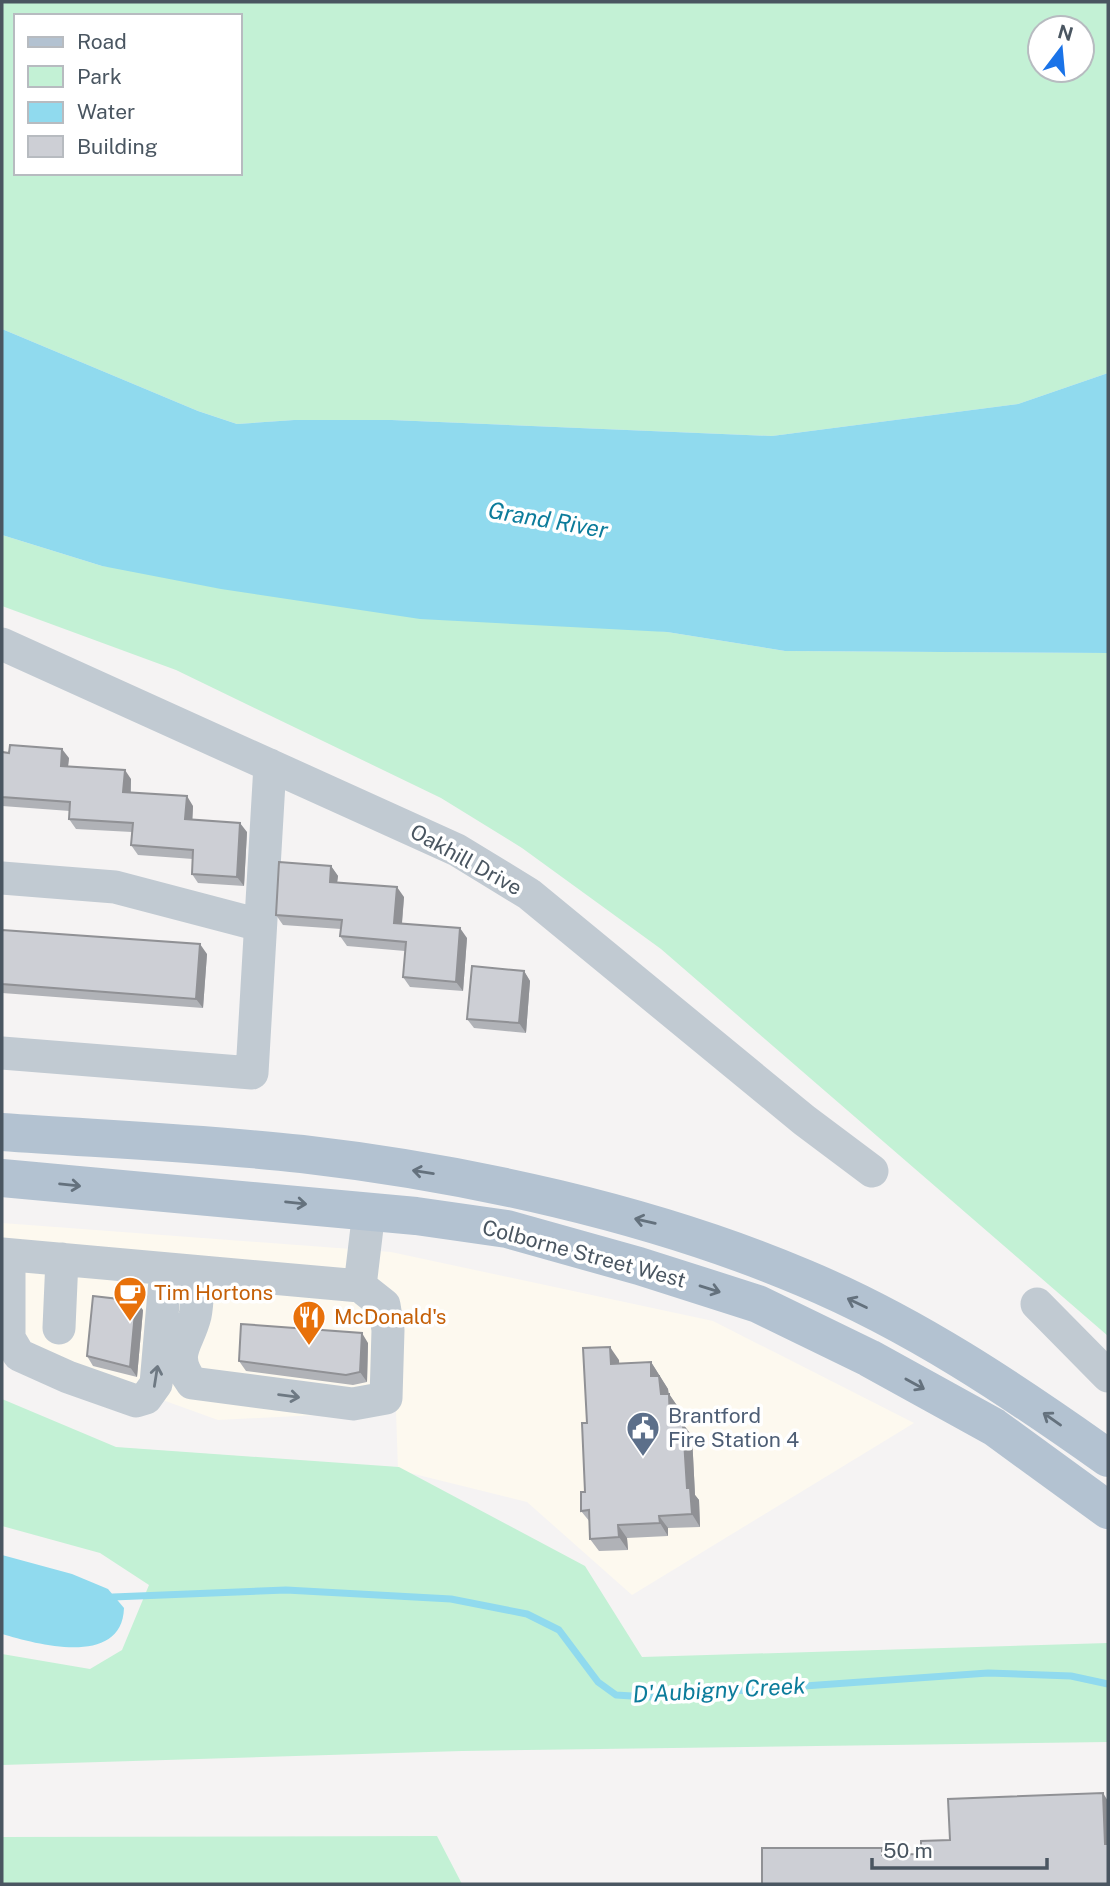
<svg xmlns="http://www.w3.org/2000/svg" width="1110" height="1886" viewBox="0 0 1110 1886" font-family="'Public Sans',sans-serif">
<rect width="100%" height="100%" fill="#f5f3f3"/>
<path fill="#fdf9ef" d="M2,1223L391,1252L713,1321L914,1423L632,1595L527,1502L398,1470L396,1411L218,1420L2,1342Z"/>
<path fill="#c3f1d5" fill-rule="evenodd" d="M2,2H1108V373L1018,404L772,436L392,420H294L237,424L198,411L2,329ZM16,16H240V173H16ZM1040,28H1082V70H1040Z
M2,535L102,566L667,632L785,651L1108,653V1336L661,949L522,848L441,798L176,670L2,606Z
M2,1399L116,1447L399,1467L585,1566L642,1657L1108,1643V1742L462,1751L2,1765V1654L90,1669L122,1650L149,1585L100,1553L2,1526Z
M437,1836L462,1884H2V1837Z"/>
<path fill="#90daee" d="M2,329L198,411L237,424L294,420H392L772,436L1018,404L1108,373V653L785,651L667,632L420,619L221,589L102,566L2,535Z
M2,1555L72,1574L108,1589L124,1608C122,1667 39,1645 2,1634Z"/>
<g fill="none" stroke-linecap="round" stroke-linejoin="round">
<path stroke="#90daee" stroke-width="7" d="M113,1597L286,1590L451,1599L527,1614L559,1630L598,1682L616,1695L648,1697L988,1673L1071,1676L1108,1684"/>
<path stroke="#c1cad2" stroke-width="33" d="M2,644L457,850L529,894L804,1120L872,1171
M2,878L115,887L260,925
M2,1053L252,1073L270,765
M2,1254L360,1286L369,1211
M9,1255V1338L19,1355L68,1377L136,1401L146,1398L156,1384L166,1269
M199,1272C197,1286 198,1302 195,1316C188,1345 170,1353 192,1383L353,1404L386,1398L388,1330L384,1305L360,1286
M1037,1304L1108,1376
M59,1328L62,1259"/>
<path stroke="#b3c2d1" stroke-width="38" d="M2,1132C102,1139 203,1143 302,1154C467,1173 651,1213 804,1278C914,1324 1012,1390 1108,1458
M2,1178L416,1216L507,1229L639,1266L758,1304L869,1358L994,1427L1108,1510"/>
</g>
<path fill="#b0b2b7" d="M2,752L69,758L68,766L131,779V792L193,806L192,820L247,832L244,886L198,883L192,874L193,859L138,855L131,845L132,832L76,829L69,819L70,811L2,806Z
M331,866L338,876L337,882L404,897L402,924L467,938L463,991L410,987L403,977L405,951L347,946L340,936L341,929L283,925L276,915Z
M2,930L207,954L203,1008L2,993Z
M524,971L530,981L526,1033L474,1028L467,1019Z
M143,1310L137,1377L93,1366L87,1356Z
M368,1343L367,1382L353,1385L246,1371L239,1361Z
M619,1360V1364L651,1362L668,1389L669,1394L678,1407V1424H683L692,1436L695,1495L699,1500L700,1527L668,1528V1536L627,1538L628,1550L599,1551L590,1539V1522L581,1511L585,1492Z"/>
<path fill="#909195" d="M62,749L69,758L67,775L61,766Z
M125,770L131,779L130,802L123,792Z
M187,796L193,806L192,829L185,819Z
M240,823L247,832L244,886L237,877Z
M331,866L338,876L336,891L330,882Z
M397,887L404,897L401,933L394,923Z
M460,928L467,938L463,991L456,982Z
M200,944L207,954L203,1008L196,999Z
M524,971L530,981L526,1033L519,1023Z
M136,1301L143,1310L137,1377L130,1367Z
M362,1333L368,1343L367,1382L360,1372Z
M610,1347L619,1360L620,1377L611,1364Z
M651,1362L668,1389L669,1400V1394L678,1407L679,1437L670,1424L661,1394L651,1376Z
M683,1424L692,1436L695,1495L699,1500L700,1527L692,1514L687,1488Z
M659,1516L668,1528V1536L660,1523Z
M618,1525L627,1538L628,1550L619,1537Z
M1103,1793L1108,1801V1849L1105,1844Z"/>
<path fill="#cdcfd5" stroke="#909195" stroke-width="2" d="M10,745L62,749L61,766L125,770L123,792L187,796L185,819L240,823L237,877L192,874L193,850L131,845L133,823L69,819L70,802L2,797V752L9,753Z
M279,862L331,866L330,882L397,887L394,923L460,928L456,982L403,977L406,942L340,936L342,920L276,915Z
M2,930L200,944L196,999L2,984Z
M472,966L524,971L519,1023L467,1019Z
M93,1296L136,1301L130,1367L87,1356Z
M241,1324L362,1333L360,1372L346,1375L239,1361Z
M610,1347L611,1364L651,1362V1376H659L661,1394H669L670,1424H683L687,1488H690L692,1514L659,1516L660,1523L618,1525L619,1537L590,1539L589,1510L581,1511V1492H585L582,1423H587L583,1348Z
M1103,1793L1105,1844H1108V1884H762V1848H882V1855L921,1854V1841L950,1840L948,1799Z"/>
<defs><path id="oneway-shaft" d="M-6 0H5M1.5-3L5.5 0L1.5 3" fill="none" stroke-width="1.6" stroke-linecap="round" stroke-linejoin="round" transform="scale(1.75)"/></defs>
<g stroke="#64717d">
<use href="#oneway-shaft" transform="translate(423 1172) rotate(-171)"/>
<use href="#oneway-shaft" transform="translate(70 1185) rotate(6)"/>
<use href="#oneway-shaft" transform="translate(296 1203) rotate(6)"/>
<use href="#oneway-shaft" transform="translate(645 1221) rotate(-167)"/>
<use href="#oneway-shaft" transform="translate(710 1289) rotate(17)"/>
<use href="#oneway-shaft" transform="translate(857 1303) rotate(-154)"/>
<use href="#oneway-shaft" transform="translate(915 1384) rotate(29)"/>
<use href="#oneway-shaft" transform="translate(1052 1419) rotate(-145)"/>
</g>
<g stroke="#6e7983">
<use href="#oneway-shaft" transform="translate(156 1376) rotate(-81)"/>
<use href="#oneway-shaft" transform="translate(289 1396) rotate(7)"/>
</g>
<defs>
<symbol id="cafe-pin" viewBox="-11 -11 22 30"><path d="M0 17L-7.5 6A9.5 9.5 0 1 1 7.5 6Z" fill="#e8710a" stroke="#fff"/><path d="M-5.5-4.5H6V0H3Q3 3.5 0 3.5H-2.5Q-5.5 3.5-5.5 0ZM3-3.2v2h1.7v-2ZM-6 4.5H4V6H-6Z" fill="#fff"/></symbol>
<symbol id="restaurant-pin" viewBox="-11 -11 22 30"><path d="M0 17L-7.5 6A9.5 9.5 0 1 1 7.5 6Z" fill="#e8710a" stroke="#fff"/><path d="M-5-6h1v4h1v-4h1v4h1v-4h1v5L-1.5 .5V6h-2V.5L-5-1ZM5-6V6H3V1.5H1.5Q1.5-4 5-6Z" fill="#fff"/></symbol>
<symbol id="civic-pin" viewBox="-11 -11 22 30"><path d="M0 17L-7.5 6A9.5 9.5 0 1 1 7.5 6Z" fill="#5c6f8a" stroke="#fff"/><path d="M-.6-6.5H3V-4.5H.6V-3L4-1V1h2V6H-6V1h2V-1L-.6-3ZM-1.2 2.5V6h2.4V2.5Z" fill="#fff"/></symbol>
</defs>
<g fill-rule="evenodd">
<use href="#cafe-pin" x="111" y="1274" width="38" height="52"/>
<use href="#restaurant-pin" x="290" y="1298" width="38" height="52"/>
<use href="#civic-pin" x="624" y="1409" width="38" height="52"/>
</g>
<g text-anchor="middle" stroke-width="7" stroke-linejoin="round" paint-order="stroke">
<g font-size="21" fill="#4a5661" stroke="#fff">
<text transform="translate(466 860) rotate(29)" y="7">Oakhill Drive</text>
<text transform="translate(584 1254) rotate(15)" y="7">Colborne Street West</text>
</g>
<g font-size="21" fill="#c56008" stroke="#fff" text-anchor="start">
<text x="154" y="1300">Tim Hortons</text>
<text x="334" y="1324">McDonald's</text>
</g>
<g font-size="21" fill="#4e5e75" stroke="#fff" text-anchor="start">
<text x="668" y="1423">Brantford<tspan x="668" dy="24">Fire Station 4</tspan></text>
</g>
<g font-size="23" font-style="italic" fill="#0c7c9b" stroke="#fff">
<text transform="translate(548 520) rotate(10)" y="8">Grand River</text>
<text transform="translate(719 1690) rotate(-3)" y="8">D'Aubigny Creek</text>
</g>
</g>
<rect width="1110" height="1886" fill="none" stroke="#4a5661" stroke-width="7"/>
<rect x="14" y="14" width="228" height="161" fill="#ffffff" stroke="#b7bbc0" stroke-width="2"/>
<rect x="28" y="37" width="35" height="10" fill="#b3c2d1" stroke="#b7bbc0" stroke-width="2"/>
<text x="77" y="49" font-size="21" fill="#4a5661">Road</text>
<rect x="28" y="66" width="35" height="21" fill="#c3f1d5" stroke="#b7bbc0" stroke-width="2"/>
<text x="77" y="84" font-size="21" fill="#4a5661">Park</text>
<rect x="28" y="102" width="35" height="21" fill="#90daee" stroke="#b7bbc0" stroke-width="2"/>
<text x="77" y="119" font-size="21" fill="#4a5661">Water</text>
<rect x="28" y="136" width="35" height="21" fill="#cdcfd5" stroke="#b7bbc0" stroke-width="2"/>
<text x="77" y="154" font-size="21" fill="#4a5661">Building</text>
<g transform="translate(1061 49) rotate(16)"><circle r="33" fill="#ffffff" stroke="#b7bbc0" stroke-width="2"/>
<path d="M0-5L12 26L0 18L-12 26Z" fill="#1a73e8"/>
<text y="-10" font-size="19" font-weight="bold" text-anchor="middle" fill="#4a5661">N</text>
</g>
<path d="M872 1858v10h175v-10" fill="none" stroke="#4a5661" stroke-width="3.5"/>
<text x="883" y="1858" font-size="21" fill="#4a5661" stroke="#ffffff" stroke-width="5" paint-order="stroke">50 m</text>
</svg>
